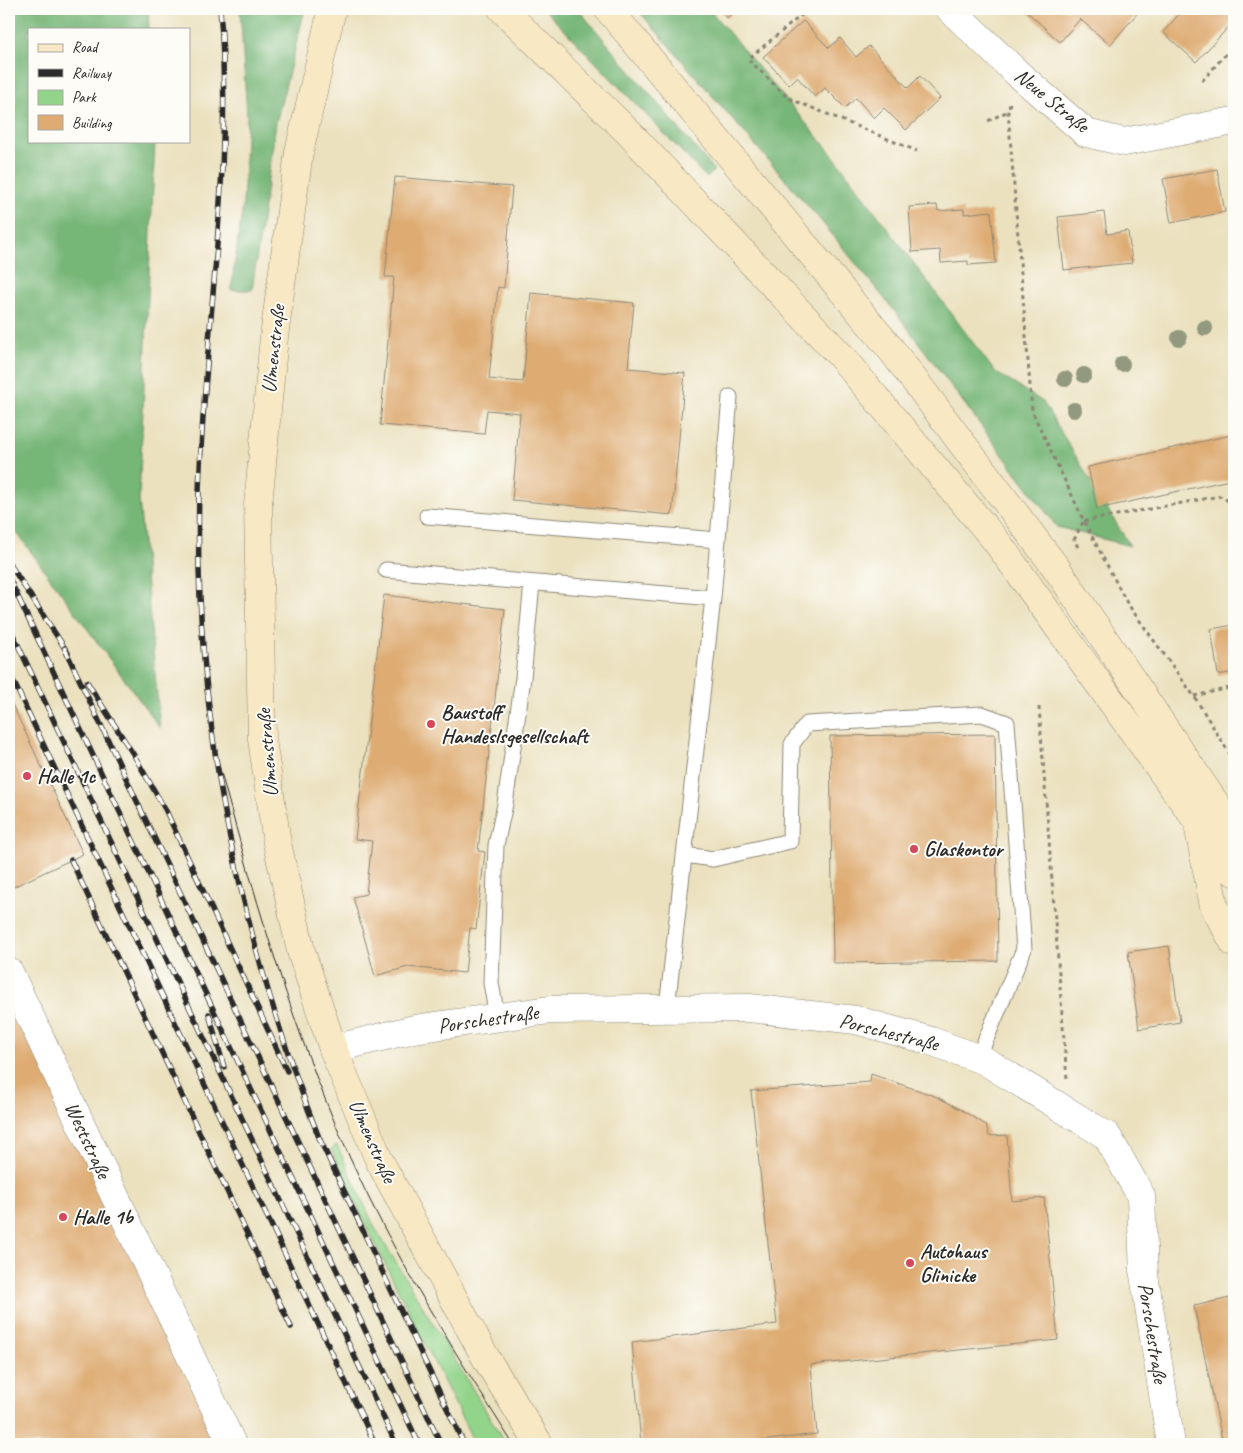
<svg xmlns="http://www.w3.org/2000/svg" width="1243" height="1453" viewBox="0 0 1243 1453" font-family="Caveat,sans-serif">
<rect width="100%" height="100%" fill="#fdfcf7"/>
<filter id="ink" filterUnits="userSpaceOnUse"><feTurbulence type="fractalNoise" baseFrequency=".02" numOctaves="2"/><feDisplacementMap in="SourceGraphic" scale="10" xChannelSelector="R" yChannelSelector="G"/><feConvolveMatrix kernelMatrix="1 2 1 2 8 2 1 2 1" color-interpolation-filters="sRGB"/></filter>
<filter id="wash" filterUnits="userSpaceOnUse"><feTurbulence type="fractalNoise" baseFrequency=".0096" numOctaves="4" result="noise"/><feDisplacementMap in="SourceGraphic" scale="20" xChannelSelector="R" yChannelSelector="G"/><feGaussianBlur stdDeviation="1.12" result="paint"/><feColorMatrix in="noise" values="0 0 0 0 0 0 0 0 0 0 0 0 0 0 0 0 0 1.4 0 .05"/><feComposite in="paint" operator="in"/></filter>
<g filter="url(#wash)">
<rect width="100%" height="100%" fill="#ebe1bf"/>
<path fill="#93d48b" stroke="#5f805b" d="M337,1145L375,1228L506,1444H475L370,1234L331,1149Z"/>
<path fill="#76b677" stroke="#507051" d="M9,9H148L149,29H29V141H155L139,499L160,728L9,522Z
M240,9H305L276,123L252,290H231L243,205L247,116Z
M544,9H578L714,170L707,178Z
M637,9H709L832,154L995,372L1043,402L1130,546L1057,527L897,314L821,221Z"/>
<g id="blocks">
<path fill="#deac73" d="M719,9H737L727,18Z
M1024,9H1138L1140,10L1110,45L1080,19L1060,42Z
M1184,9H1234V21L1196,62L1163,32Z
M803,21L829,48L840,38L856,57L869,46L908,88L920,76L940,98L906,130L884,108L874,118L856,98L845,108L825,88L815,97L797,77L789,85L763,57Z
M1217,169L1225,212L1171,223L1163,179Z
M395,177L512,187L504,288L498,287L489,379L523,382L531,293L634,303L628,368L685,373L672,515L512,500L520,413L487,410L484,434L380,425L394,277H385Z
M937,205L938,211L964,209V214L991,211L996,263L968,265V261L941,263L940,250L912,252L909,207Z
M1104,212L1107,234L1128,231L1132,263L1064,270L1058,217Z
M1231,435L1234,448V479L1097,509L1088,467Z
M384,595L505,609L478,851L485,852L476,929L470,928L465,973L408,967L375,976L353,897L366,894L372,841L355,839Z
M1234,625V672L1218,675L1211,629Z
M9,698L83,854L9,889Z
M995,734L998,961L833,963L830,736Z
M1169,946L1180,1022L1139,1029L1128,952Z
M9,989L224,1444H9Z
M871,1074L935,1096L960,1109L986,1125L989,1136L1007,1135L1012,1201L1044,1198L1058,1340L811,1365L817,1434L760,1441L761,1444H641L632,1342L777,1324L751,1091L870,1082Z
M1234,1297V1444H1223L1194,1306Z"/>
</g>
</g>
<g filter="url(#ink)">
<use href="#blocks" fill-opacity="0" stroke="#8b8675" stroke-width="1"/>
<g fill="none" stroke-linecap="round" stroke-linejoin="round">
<defs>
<path id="lane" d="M427,516L718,540
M386,570L713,598L667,1008
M713,598L730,397
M685,855L713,859L790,841L792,744L807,724L982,714L1007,723L1024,949L978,1058
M497,1017L491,983L496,845L505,804L523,678L532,583"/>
<path id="street" d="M950,9L1016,72L1086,133L1124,142L1234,121
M9,972L232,1444
M333,1049L414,1029L550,1010L749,1008L856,1020L931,1041L985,1061L1107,1136L1141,1196L1144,1275L1171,1444"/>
<path id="secondary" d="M332,9L299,152L274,337L258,505L262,739L277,843L301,951L333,1049L380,1162L487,1360L539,1444
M502,9L629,133L839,354L997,542L1234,872
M608,9L890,348L1057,569L1234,831
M1199,830L1214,906L1234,943"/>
</defs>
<use href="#lane" stroke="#8b8675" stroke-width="17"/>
<use href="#street" stroke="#8b8675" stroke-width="29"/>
<use href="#secondary" stroke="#8b8675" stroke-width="29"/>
<path stroke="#8b8675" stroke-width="3" stroke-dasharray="4 4" stroke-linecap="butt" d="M809,9L748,59L788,98L917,151
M1202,81L1234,45
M1010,103L1008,111L1032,411L1084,521L1127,603L1194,696L1234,761
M988,121L1008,111
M1084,521L1220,496L1234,504
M1078,547L1074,540L1083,522
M1194,696L1234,687
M1039,707L1067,1080"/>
<use href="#lane" stroke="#fff" stroke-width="15"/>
<use href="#street" stroke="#fff" stroke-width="28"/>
<use href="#secondary" stroke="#f8e8c3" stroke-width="28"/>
<path stroke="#2b2b2b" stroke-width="1" d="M219,765C252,888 287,1010 337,1128C383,1239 449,1343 513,1444"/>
<defs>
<path id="rail" d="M220,9C234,170 204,331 199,492C193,713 239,936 320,1140L464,1444
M9,563L68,653
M9,578L419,1444
M9,626L396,1444
M64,647L441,1444
M9,672L375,1444
M87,682L135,757L166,811L287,1071
M71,860L291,1327
M209,1014L224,1067"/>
</defs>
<use href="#rail" stroke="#2b2b2b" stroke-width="5.5"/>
<use href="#rail" stroke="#fdfcf7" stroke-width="4" stroke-dasharray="11" stroke-linecap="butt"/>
</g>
<g fill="#92997e">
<circle cx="1205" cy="328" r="8"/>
<circle cx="1179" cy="338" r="8"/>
<circle cx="1122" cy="364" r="8"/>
<circle cx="1084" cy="375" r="8"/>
<circle cx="1065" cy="379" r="8"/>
<circle cx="1074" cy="410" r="8"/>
</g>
</g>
<g fill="#d1495b" stroke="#fdfcf7" stroke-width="2">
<circle cx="431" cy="724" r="5"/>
<circle cx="27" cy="776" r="5"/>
<circle cx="914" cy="849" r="5"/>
<circle cx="63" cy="1217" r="5"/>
<circle cx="910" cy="1263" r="5"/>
</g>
<g text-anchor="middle" stroke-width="4" stroke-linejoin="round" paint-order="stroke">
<g font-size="21" fill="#2b2b2b" stroke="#fdfcf7">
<text transform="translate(1052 100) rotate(39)" y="7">Neue Straße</text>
<text transform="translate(273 349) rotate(-84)" y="7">Ulmenstraße</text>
<text transform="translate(267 753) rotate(-95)" y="7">Ulmenstraße</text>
<text transform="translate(488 1019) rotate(-8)" y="7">Porschestraße</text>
<text transform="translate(889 1032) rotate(14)" y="7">Porschestraße</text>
<text transform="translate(88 1140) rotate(65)" y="7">Weststraße</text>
<text transform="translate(373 1141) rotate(66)" y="7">Ulmenstraße</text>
<text transform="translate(1153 1333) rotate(81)" y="7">Porschestraße</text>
</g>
<g font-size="21" font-weight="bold" fill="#2b2b2b" stroke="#fdfcf7" text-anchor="start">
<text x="441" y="719">Baustoff<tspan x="441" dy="24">Handeslsgesellschaft</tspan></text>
<text x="37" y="783">Halle 1c</text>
<text x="924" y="856">Glaskontor</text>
<text x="73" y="1224">Halle 1b</text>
<text x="920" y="1258">Autohaus<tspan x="920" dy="24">Glinicke</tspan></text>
</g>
</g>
<rect width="1243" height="1453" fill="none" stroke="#fdfcf7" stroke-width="30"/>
<rect x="28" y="28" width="162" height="115" fill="#fdfcf7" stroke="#a9a8a5"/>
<rect x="38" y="44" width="25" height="8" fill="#f8e8c3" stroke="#a9a8a5"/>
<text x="72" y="52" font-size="15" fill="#2b2b2b">Road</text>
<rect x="38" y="69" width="25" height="8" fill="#2b2b2b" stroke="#a9a8a5"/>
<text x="72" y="78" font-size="15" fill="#2b2b2b">Railway</text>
<rect x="38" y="90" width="25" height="15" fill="#93d48b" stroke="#a9a8a5"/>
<text x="72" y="102" font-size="15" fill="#2b2b2b">Park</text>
<rect x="38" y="115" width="25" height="15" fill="#deac73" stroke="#a9a8a5"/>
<text x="72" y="128" font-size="15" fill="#2b2b2b">Building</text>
</svg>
